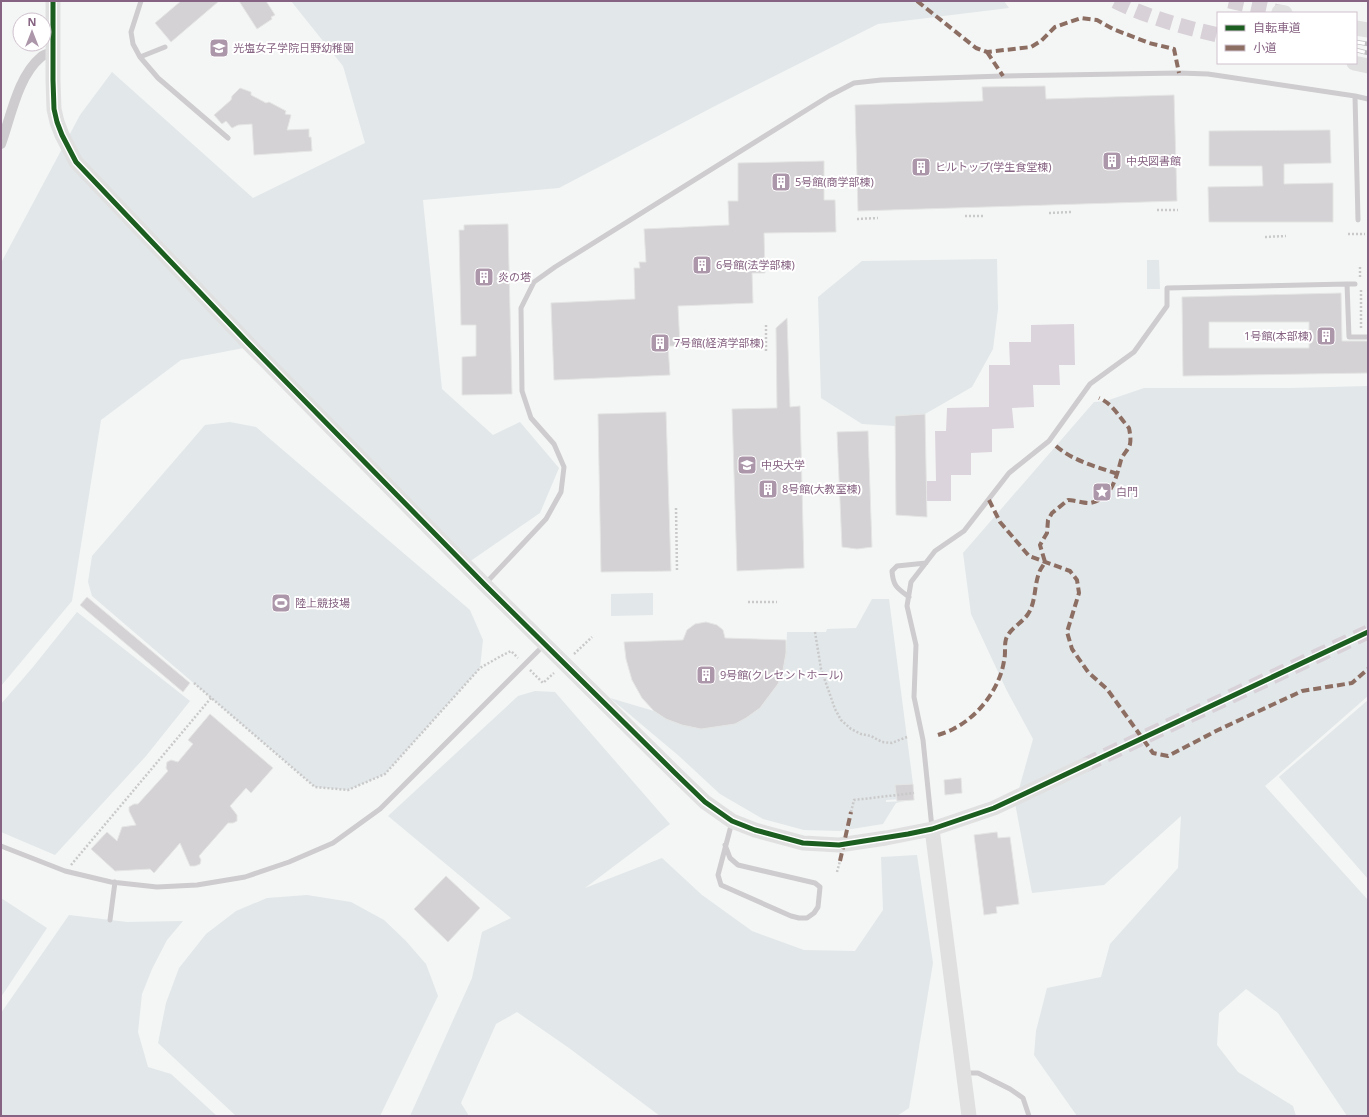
<svg xmlns="http://www.w3.org/2000/svg" width="1369" height="1117" viewBox="0 0 1369 1117" font-family="'Noto Sans','Noto Sans JP',sans-serif">
<rect width="100%" height="100%" fill="#f4f6f5"/>
<path fill="#e2e7e9" d="M291,1H1004L1009,8L878,24L715,106L559,188L423,200L442,389L493,435L520,422L559,468L540,513L469,562L249,347L181,360L101,420L72,601L1,686V263L80,115L112,72L253,198L365,143L343,66Z
M997,259L998,309L993,349L972,387L925,414L895,416V426L862,424L821,398L818,297L862,261Z
M1147,260H1159L1160,289H1147Z
M1368,386V696L1265,786L1368,900V1116H1347L1278,1013L1246,989L1219,1013L1217,1045L1238,1072L1293,1106L1296,1116H1077L1034,1055L1036,1031L1047,988L1101,977L1110,944L1178,868L1181,816L1104,885L1032,893L1015,803L1033,739L1006,689L971,614L963,553L1094,402L1106,401L1144,388H1291Z
M230,422L256,427L470,610L483,640L480,668L385,774L348,790L315,787L92,596L88,582L92,556L205,425Z
M653,593V615L611,616V594Z
M872,599H889L913,784L896,785L903,799L886,800V802L905,801L896,803L883,824L839,831L804,830L763,819L720,794L679,756L610,698L654,711L666,719L682,725L701,729L735,724L746,718L760,708L778,684L783,670L786,653L787,632H826L827,629L856,628Z
M77,612L190,701L146,756L55,855L1,832V704L33,667Z
M535,691L555,692L670,824L585,888L662,858L702,895L752,931L804,950L855,951L883,910L881,857L917,855L933,963L909,1108L897,1116H660L569,1048L517,1012L496,1024L461,1103L469,1116H410L472,978L482,932L511,918L388,816L518,696Z
M1368,700V879L1279,777Z
M307,895L351,902L384,920L406,941L426,964L438,996L380,1116H236L158,1043L166,1003L179,968L206,934L236,911L267,898Z
M1,898L47,928L1,997Z
M69,915L127,922L183,921L167,940L152,969L142,994L138,1032L148,1067L171,1074L217,1116H1V1013Z"/>
<path fill="#dcd4dd" d="M1074,324L1075,365H1059L1060,385H1033L1034,407L1012,408L1014,428L992,429V452L971,453V475H951V501H927V481H936L935,431H946L947,408L989,407V365H1010L1009,342H1031V325Z"/>
<path fill="#d4d2d4" stroke="#e4e5e4" fill-rule="evenodd" d="M181,1H219L171,42L155,23Z
M239,1H266L275,15L271,17L272,19L257,29Z
M1045,86L1046,99L1174,95L1177,201L858,211L855,105L983,101L982,87Z
M240,88L251,92V95L266,103L269,102L286,111L285,114L291,115L287,130L309,129V137H311L312,151L254,155L252,124L238,125L232,128L226,121L222,124L214,115L231,100L232,96Z
M1330,130L1331,163L1284,164V184L1333,183V222H1209L1208,187L1263,186L1262,166H1209V131Z
M824,161V200H835L836,232L764,233L765,273H752L753,303L678,306L680,346H668L670,375L554,380L551,303L635,299L634,268H640L639,262H646L644,229L729,225L728,201H738V163Z
M508,224L512,394L462,395V357L476,356V325H461L459,230H464V225Z
M1341,293L1342,341H1368V373L1183,376L1182,297ZM1209,322H1309V348H1209Z
M787,318L790,407L800,406L804,568L737,571L732,409L777,408L776,328Z
M666,412L671,571L601,572L598,414Z
M925,414L927,517L896,515L895,416Z
M868,431L872,547L857,549L842,547L837,432Z
M87,597L190,683L183,692L80,605Z
M706,622L717,625L723,630L725,638L786,640V653L783,670L778,684L760,708L746,718L735,724L701,729L682,725L666,719L654,711L642,698L632,680L626,659L624,642L683,640L687,630L695,624Z
M210,714L273,768L251,793L246,788L230,806L237,815V821L233,823H228L199,856L201,860L200,864L195,866H190L180,843L154,873L150,869L115,871L91,849L107,832L117,841L122,827L136,825L129,811V807L134,804H138L168,771L166,768L167,762L171,760L178,762L193,744L188,740Z
M961,778L962,793L945,795L944,780Z
M913,784L914,800L897,801L895,785Z
M997,832L998,838L1010,837L1019,904L996,907L997,913L984,915L974,835Z
M446,876L480,908L448,942L414,909Z"/>
<g fill="none" stroke-linecap="round" stroke-linejoin="round">
<path stroke="#d8d1d8" stroke-width="15" stroke-dasharray="15 8" stroke-linecap="butt" d="M1115,1C1147,17 1183,27 1218,35
M1229,1L1279,12
M1085,765L1368,632"/>
<path stroke="#cac9ca" stroke-width="2.5" stroke-dasharray="2 2" stroke-linecap="butt" d="M1157,210H1178
M1049,213L1071,212
M965,216H985
M857,219L878,218
M1348,234H1365
M1265,237L1286,236
M1360,267V279
M1361,290V328H1362
M766,325V351
M676,508L677,571
M748,602H777
M815,632L821,669L835,709L841,720L851,729L861,734L871,736L882,742L892,743L907,737
M574,654L592,637
M530,670L543,683L554,673
M194,683L315,787L348,790L385,774L480,668L501,656L511,651L518,658
M851,812L854,800L914,793
M71,865L211,698
M837,872L840,861"/>
<path stroke="#ceccce" stroke-width="5" d="M141,1L131,32L133,44L140,57L158,78L228,138
M140,57L165,47
M1355,96L1358,220
M1347,284H1355
M485,584L546,519L561,492L564,467L554,444L531,418L522,391L521,308L534,282L555,267L829,96L854,83L881,80L1003,76L1179,73L1208,74L1355,96L1368,99
M909,597C897,588 893,586 892,571L897,566L926,563
M932,828L923,740L914,697L916,645L907,606L911,582L935,551L964,531L1009,473L1049,441L1090,384L1134,352L1167,306V288L1347,284L1349,337H1368
M725,845L730,858L738,865L815,883L820,887L818,907L814,913L807,918H799L791,916L721,885L718,875L732,822
M1,846L65,871L111,882L157,887L197,885L245,877L289,862L333,843L380,809L544,645
M110,920L115,882
M965,1073H978L1010,1089L1023,1098L1029,1116"/>
<path stroke="#ceccce" stroke-width="10" d="M1,144C11,116 18,76 41,57C44,54 49,53 53,52"/>
<path stroke="#e0e0e1" stroke-width="15" d="M53,1V80L54,109L57,122L62,135L76,162L248,343L485,585L675,773L705,802L732,821L755,830L803,843L839,845L886,838L932,829L994,808L1085,765
M1279,12L1285,13
M1356,28L1368,30
M1354,63L1368,66
M932,829L969,1116"/>
<defs>
<path id="rail" d="M1356,42L1368,44
M1356,50L1368,53"/>
</defs>
<use href="#rail" stroke="#c4c2c5" stroke-width="4.5"/>
<use href="#rail" stroke="#fff" stroke-width="3" stroke-dasharray="9" stroke-linecap="butt"/>
<path stroke="#8d6e63" stroke-width="4" stroke-dasharray="8 4" stroke-linecap="butt" d="M917,1L976,48L987,52L1031,47L1041,41L1055,27L1081,18L1097,20L1113,29L1149,43L1174,49L1179,73
M987,52L1003,76
M1056,446C1073,461 1097,467 1118,474
M989,500L1000,522L1029,556L1070,571L1077,580L1079,593L1067,632L1072,649L1088,672L1107,689L1153,753L1168,756L1218,730L1302,691L1352,683L1368,669
M938,735C944,733 950,731 955,728C980,715 1000,687 1004,661C1006,654 1004,646 1006,639C1010,628 1021,624 1028,614C1036,602 1034,586 1039,573C1040,569 1043,566 1045,562L1040,545L1047,533L1048,520L1052,513L1068,500C1073,500 1087,504 1090,503C1112,499 1116,478 1121,460C1123,454 1129,449 1130,444C1131,439 1130,433 1129,428C1119,417 1113,404 1099,398
M840,861L851,812"/>
<defs>
<path id="cycleway" d="M53,1V80L54,109L57,122L62,135L76,162L248,343L485,585L675,773L705,802L732,821L755,830L803,843L839,845L908,834L932,829L994,808L1368,632"/>
</defs>
<use href="#cycleway" stroke="#fff" stroke-width="8"/>
<use href="#cycleway" stroke="#1b5e20" stroke-width="5"/>
</g>
<defs>
<symbol id="school-square" viewBox="-11 -11 22 22"><rect x="-9" y="-9" width="18" height="18" rx="4" fill="#ac96aa" stroke="#fff"/><path d="M0-5L7-2L0 1L-7-2ZM-4 1L0 2.5L4 1V4Q0 6-4 4Z" fill="#fff"/></symbol>
<symbol id="building-square" viewBox="-11 -11 22 22"><rect x="-9" y="-9" width="18" height="18" rx="4" fill="#ac96aa" stroke="#fff"/><path d="M-4-6H4V6H1V3H-1V6H-4ZM-2.5-4.3h1.7v1.8h-1.7ZM.8-4.3h1.7v1.8H.8ZM-2.5-1h1.7V.8h-1.7ZM.8-1h1.7V.8H.8Z" fill="#fff"/></symbol>
<symbol id="university-square" viewBox="-11 -11 22 22"><rect x="-9" y="-9" width="18" height="18" rx="4" fill="#ac96aa" stroke="#fff"/><path d="M0-5L7-2L0 1L-7-2ZM-4 1L0 2.5L4 1V4Q0 6-4 4Z" fill="#fff"/></symbol>
<symbol id="sight-square" viewBox="-11 -11 22 22"><rect x="-9" y="-9" width="18" height="18" rx="4" fill="#ac96aa" stroke="#fff"/><path d="M0-6L1.8-2.2L6-1.7L2.9 1.2L3.7 5.4L0 3.3L-3.7 5.4L-2.9 1.2L-6-1.7L-1.8-2.2Z" fill="#fff"/></symbol>
<symbol id="stadium-square" viewBox="-11 -11 22 22"><rect x="-9" y="-9" width="18" height="18" rx="4" fill="#ac96aa" stroke="#fff"/><path d="M0-5a6.5 5 0 1 0 0 10a6.5 5 0 1 0 0-10ZM-3.5-1.8h7v3.6h-7Z" fill="#fff"/></symbol>
</defs>
<g fill-rule="evenodd">
<use href="#school-square" x="208" y="37" width="22" height="22"/>
<use href="#building-square" x="1101" y="150" width="22" height="22"/>
<use href="#building-square" x="910" y="156" width="22" height="22"/>
<use href="#building-square" x="770" y="171" width="22" height="22"/>
<use href="#building-square" x="691" y="254" width="22" height="22"/>
<use href="#building-square" x="473" y="266" width="22" height="22"/>
<use href="#building-square" x="1315" y="325" width="22" height="22"/>
<use href="#building-square" x="649" y="332" width="22" height="22"/>
<use href="#university-square" x="736" y="454" width="22" height="22"/>
<use href="#building-square" x="757" y="478" width="22" height="22"/>
<use href="#sight-square" x="1091" y="481" width="22" height="22"/>
<use href="#stadium-square" x="270" y="592" width="22" height="22"/>
<use href="#building-square" x="695" y="664" width="22" height="22"/>
</g>
<g text-anchor="middle" stroke-width="4" stroke-linejoin="round" paint-order="stroke">
<g font-size="11" fill="#866382" stroke="#fff" text-anchor="start">
<text x="233" y="52">光塩女子学院日野幼稚園</text>
<text x="1126" y="165">中央図書館</text>
<text x="935" y="171">ヒルトップ(学生食堂棟)</text>
<text x="795" y="186">5号館(商学部棟)</text>
<text x="716" y="269">6号館(法学部棟)</text>
<text x="498" y="281">炎の塔</text>
<text x="1312" y="340" text-anchor="end">1号館(本部棟)</text>
<text x="674" y="347">7号館(経済学部棟)</text>
<text x="761" y="469">中央大学</text>
<text x="782" y="493">8号館(大教室棟)</text>
<text x="1116" y="496">白門</text>
<text x="295" y="607">陸上競技場</text>
<text x="720" y="679">9号館(クレセントホール)</text>
</g>
</g>
<rect width="1369" height="1117" fill="none" stroke="#866382" stroke-width="4"/>
<rect x="1217" y="12" width="140" height="52" fill="#ffffff" stroke="#cfc1cd"/>
<rect x="1225" y="25" width="20" height="6" fill="#1b5e20" stroke="#cfc1cd"/>
<text x="1253" y="32" font-size="12" fill="#866382">自転車道</text>
<rect x="1225" y="45" width="20" height="6" fill="#8d6e63" stroke="#cfc1cd"/>
<text x="1253" y="52" font-size="12" fill="#866382">小道</text>
<g transform="translate(32 32)"><circle r="19" fill="#ffffff" stroke="#cfc1cd"/>
<path d="M0-3L7 15L0 10L-7 15Z" fill="#ac96aa"/>
<text y="-6" font-size="11" font-weight="bold" text-anchor="middle" fill="#866382">N</text>
</g>
</svg>
